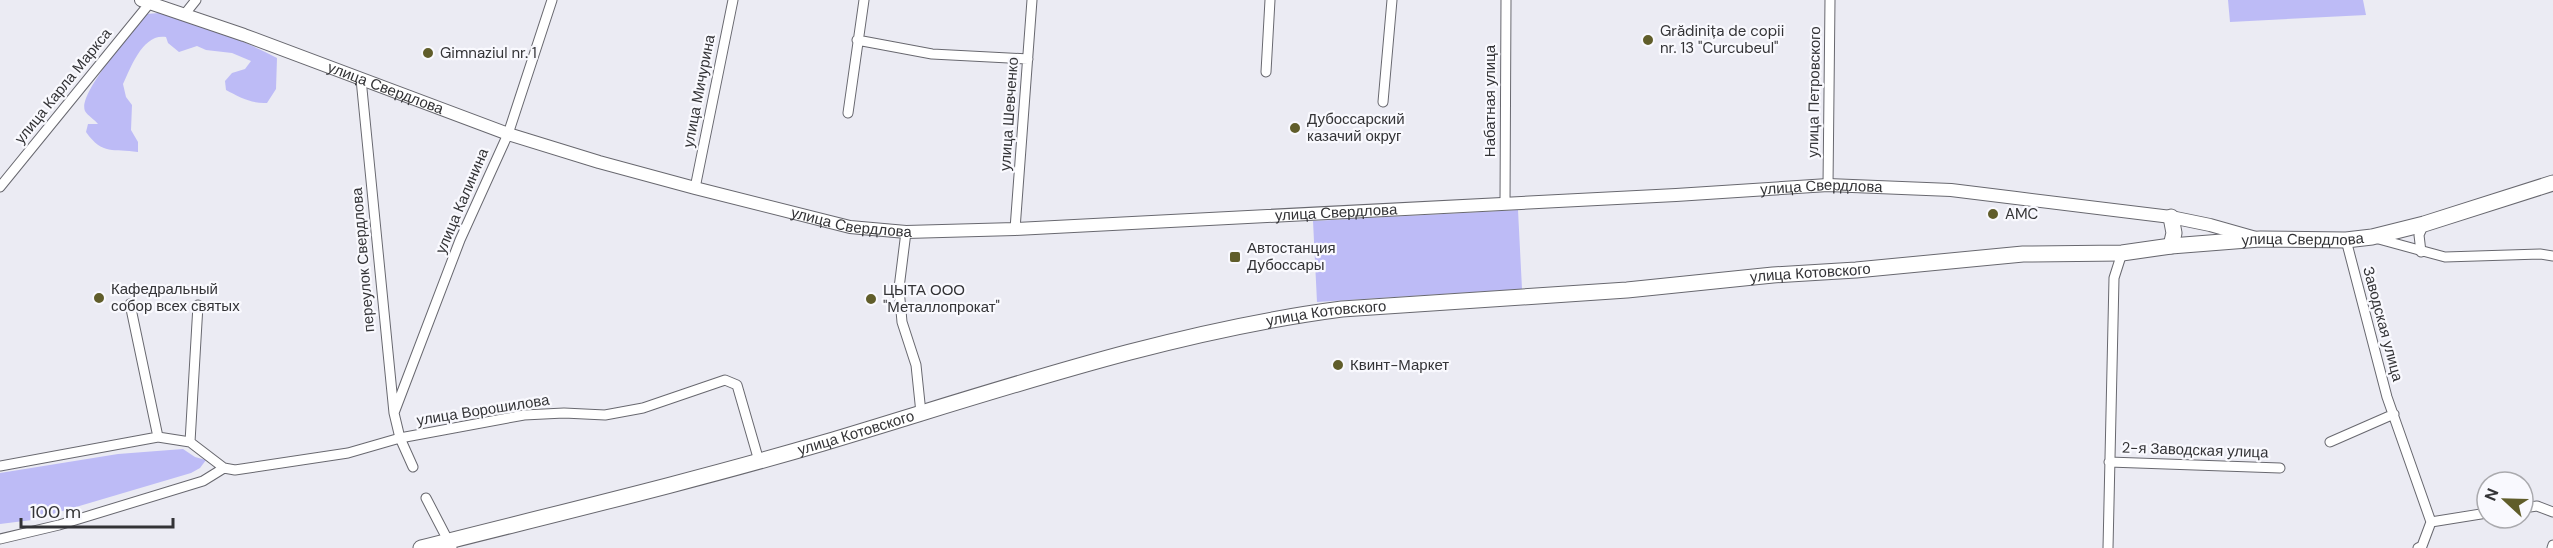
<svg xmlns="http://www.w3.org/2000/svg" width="2553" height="548" viewBox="0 0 2553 548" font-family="'DM Sans',sans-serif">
<rect width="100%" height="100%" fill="#ebebf3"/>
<path fill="#bdbbf6" d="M2228,0H2363L2366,15L2230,22Z
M159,13C199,25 240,38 277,58L276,89L267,103C252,104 239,97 226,90L225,81L232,73L245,69L251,61L232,53L206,50L197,46L179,52L168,43L166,37C143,33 131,67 123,84L126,97L132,105L131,130L138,142V152C113,148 103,156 86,132L88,124H98C95,120 87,115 85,111C77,94 135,29 146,14Z
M1518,210L1522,289L1317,302L1313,221Z
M183,449L195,457L206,460L200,468L191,473L32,520L0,524V473L118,454Z"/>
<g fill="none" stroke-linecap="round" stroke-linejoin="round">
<defs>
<path id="minor" d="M184,15L196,0
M857,40L932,54L1028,59
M1266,72L1270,0
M361,79L394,413L400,438L413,467
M1383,102L1392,0
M848,113L864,0
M1828,185L1830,0
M0,187L149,4
M695,188L733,0
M1505,203L1506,0
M1015,229L1032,0
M906,232L899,288L902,322L916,365L921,413
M2375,238L2445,257L2540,254L2553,256
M2346,240L2387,397L2431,522L2487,513
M2421,252L2419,235L2424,224
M130,304L158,437
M394,413L460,240L508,134L552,0
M190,442L198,305
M2330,442L2394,414
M2109,462L2280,468
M0,466L158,437L190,442L224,468L235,470L348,453L400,438L524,415L564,413L605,415L643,408L725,380L737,385L759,461
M426,498L452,548
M2523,508L2537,506L2553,512
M0,539L59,525L203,481L224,468
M2108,548L2114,278L2122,253
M2418,548L2422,546L2431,522
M2552,548L2553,545"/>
<g id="tertiary">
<path id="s1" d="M141,0L244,35L508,134L599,162L695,188L850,227L906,232L1015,229L1676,195L1828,185L1951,190L2016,198L2171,217L2210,225L2256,238"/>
</g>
<g id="trunk">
<path d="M2171,246L2174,233L2171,217"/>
<path id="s2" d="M421,548C555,514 690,482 823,443C994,392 1165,332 1342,309L1627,290L1773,275L1856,270L2023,254L2122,253L2171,246L2260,239L2346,240L2372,237L2424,224L2553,183"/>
</g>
</defs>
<use href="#minor" stroke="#68686f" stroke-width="11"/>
<use href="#tertiary" stroke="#68686f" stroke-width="14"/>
<use href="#trunk" stroke="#68686f" stroke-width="17"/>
<use href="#minor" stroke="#fff" stroke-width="9"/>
<use href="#tertiary" stroke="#fff" stroke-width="12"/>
<use href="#trunk" stroke="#fff" stroke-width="15"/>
</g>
<g fill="#605d2a" stroke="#f9f9fe" stroke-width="2">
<circle cx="1648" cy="40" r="6"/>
<circle cx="428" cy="53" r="6"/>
<circle cx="1295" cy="128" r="6"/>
<circle cx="1993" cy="214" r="6"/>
<rect x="1229" y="251" width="12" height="12" rx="3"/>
<circle cx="99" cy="298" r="6"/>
<circle cx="871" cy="299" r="6"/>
<circle cx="1338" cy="365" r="6"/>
</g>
<g text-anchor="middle" stroke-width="4.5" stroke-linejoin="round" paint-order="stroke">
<g font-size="15" fill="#333336" stroke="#f9f9fe" text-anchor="start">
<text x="1660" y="36">Grădinița de copii<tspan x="1660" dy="17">nr. 13 "Curcubeul"</tspan></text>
<text x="440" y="58">Gimnaziul nr. 1</text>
<text x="1307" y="124">Дубоссарский<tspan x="1307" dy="17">казачий округ</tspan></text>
<text x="2005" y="219">AMC</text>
<text x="1247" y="253">Автостанция<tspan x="1247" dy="17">Дубоссары</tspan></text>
<text x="111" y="294">Кафедральный<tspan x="111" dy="17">собор всех святых</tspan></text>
<text x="883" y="295">ЦЫТА ООО<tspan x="883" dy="17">"Металлопрокат"</tspan></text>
<text x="1350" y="370">Квинт-Маркет</text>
</g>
<g font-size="15" fill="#333336" stroke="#f9f9fe">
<text transform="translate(63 86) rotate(-51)" y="5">улица Карла Маркса</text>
<text dy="5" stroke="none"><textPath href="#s1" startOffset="260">улица Свердлова</textPath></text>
<text transform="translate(699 91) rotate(-79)" y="5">улица Мичурина</text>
<text transform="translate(1814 92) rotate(-89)" y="5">улица Петровского</text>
<text transform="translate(1490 101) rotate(-90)" y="5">Набатная улица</text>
<text transform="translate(1009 114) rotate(-86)" y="5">улица Шевченко</text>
<text dy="5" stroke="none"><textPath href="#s1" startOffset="1718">улица Свердлова</textPath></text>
<text transform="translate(462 201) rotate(-67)" y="5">улица Калинина</text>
<text dy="5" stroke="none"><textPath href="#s1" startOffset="1232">улица Свердлова</textPath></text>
<text dy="5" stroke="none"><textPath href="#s1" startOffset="746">улица Свердлова</textPath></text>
<text dy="5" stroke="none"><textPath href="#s2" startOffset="1916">улица Свердлова</textPath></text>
<text transform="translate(363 260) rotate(-95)" y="5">переулок Свердлова</text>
<text dy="5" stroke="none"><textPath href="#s2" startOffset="1422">улица Котовского</textPath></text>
<text dy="5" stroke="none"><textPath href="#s2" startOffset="936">улица Котовского</textPath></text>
<text transform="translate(2383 324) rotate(75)" y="5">Заводская улица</text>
<text transform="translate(483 410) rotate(-9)" y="5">улица Ворошилова</text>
<text dy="5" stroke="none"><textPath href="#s2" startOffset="450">улица Котовского</textPath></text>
<text transform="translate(2195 450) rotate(2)" y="5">2-я Заводская улица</text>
</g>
</g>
<g transform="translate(2505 500) rotate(292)"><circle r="28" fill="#f9f9fe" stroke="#aaaaae" stroke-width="1.5"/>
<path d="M0-4.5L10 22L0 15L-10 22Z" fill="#605d2a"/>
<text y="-9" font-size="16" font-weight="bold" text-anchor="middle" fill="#333336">N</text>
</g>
<path d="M21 518v9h152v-9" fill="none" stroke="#333336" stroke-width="3"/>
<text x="30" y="518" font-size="18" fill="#333336" stroke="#f9f9fe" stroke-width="4.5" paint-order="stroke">100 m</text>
</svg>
